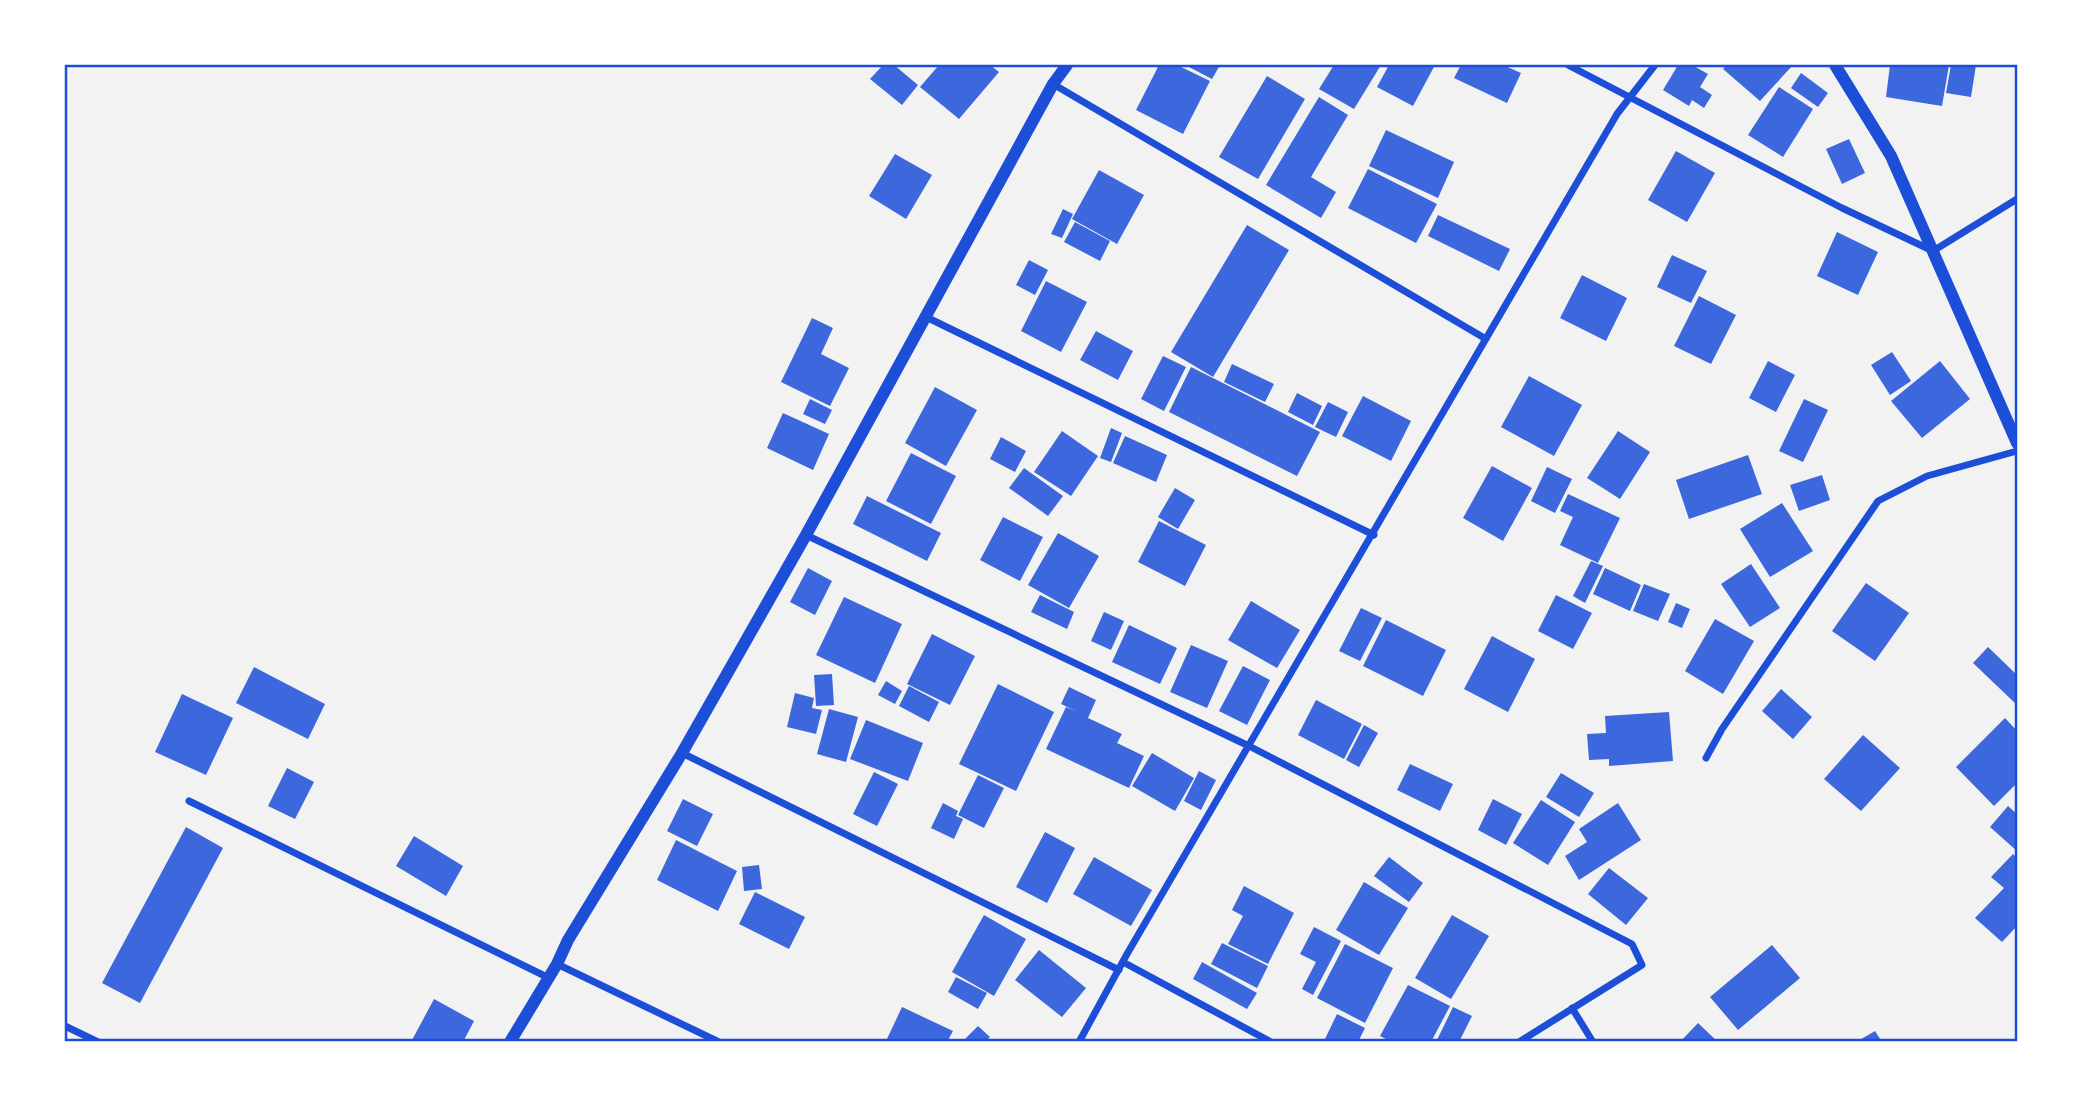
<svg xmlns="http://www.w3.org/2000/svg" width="2082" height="1107" viewBox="0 0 2082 1107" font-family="Jost,sans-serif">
<rect width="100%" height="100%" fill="#f2f2f2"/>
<path fill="#3d67dc" d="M883,65H894L918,85L902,105L870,79Z
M939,65H990L999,72L959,119L920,87Z
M1159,65H1177L1210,81L1183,134L1136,110Z
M1185,65H1220L1212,79Z
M1334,65H1381L1354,109L1319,89Z
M1389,65H1435L1413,106L1377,87Z
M1461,65H1503L1521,73L1507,103L1454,78Z
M1678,65H1692L1708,74L1700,87L1712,95L1704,108L1692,100L1689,106L1663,90Z
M1727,65H1793L1760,101L1723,69Z
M1890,65H1949L1942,106L1886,97Z
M1951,65H1976L1971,97L1946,93Z
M1801,73L1828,93L1818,107L1791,88Z
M1267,76L1305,99L1258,179L1219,157Z
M1779,87L1813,109L1783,157L1748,135Z
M1319,97L1348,115L1311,177L1336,192L1321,218L1266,185Z
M1386,130L1454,162L1438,198L1369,166Z
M1849,139L1865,173L1842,184L1826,149Z
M1676,151L1715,173L1687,222L1648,200Z
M895,154L932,175L906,219L869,196Z
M1368,169L1437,204L1416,243L1348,208Z
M1099,170L1144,195L1117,244L1072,219Z
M1063,209L1073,214L1062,238L1051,234Z
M1438,215L1510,249L1499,271L1428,236Z
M1075,222L1110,241L1100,261L1064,242Z
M1247,225L1289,250L1213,377L1171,352Z
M1837,232L1878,252L1858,295L1817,276Z
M1672,255L1707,271L1691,303L1657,287Z
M1029,260L1048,270L1035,295L1016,285Z
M1582,275L1627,298L1606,341L1560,318Z
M1046,281L1087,302L1061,352L1021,331Z
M1699,296L1736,315L1711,364L1674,346Z
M812,318L833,328L821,354L849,368L830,406L781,382Z
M1096,331L1133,351L1118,380L1080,360Z
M1892,352L1911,381L1890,395L1871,365Z
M1163,356L1186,367L1164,411L1141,399Z
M1768,361L1795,375L1776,412L1749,398Z
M1940,361L1970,399L1922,438L1891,401Z
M1232,364L1274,384L1265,402L1224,382Z
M1191,367L1320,432L1297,476L1169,412Z
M1529,376L1582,405L1554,456L1501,427Z
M935,387L977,410L946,466L905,443Z
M1297,393L1322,406L1313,425L1288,412Z
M1363,396L1411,421L1391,461L1342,436Z
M810,399L832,410L825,424L803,414Z
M1804,399L1828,410L1803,462L1779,451Z
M1328,402L1348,412L1336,437L1315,427Z
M783,413L829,434L813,470L767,448Z
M1111,428L1122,433L1111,462L1100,458Z
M1062,431L1098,456L1071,496L1034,472Z
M1618,431L1650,452L1620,499L1587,478Z
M1125,436L1167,455L1156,482L1113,463Z
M1001,437L1026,451L1015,472L990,459Z
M911,453L956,476L931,524L886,501Z
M1748,455L1762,494L1689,519L1676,480Z
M1492,466L1532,488L1503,541L1463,518Z
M1547,467L1572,479L1555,513L1531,501Z
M1024,468L1063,496L1048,516L1009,488Z
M1822,475L1830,500L1799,511L1790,485Z
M1175,488L1195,500L1178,529L1158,517Z
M1568,494L1620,518L1598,563L1560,545L1573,517L1560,511Z
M867,496L941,533L927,561L853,524Z
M1782,503L1813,551L1770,577L1740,529Z
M1003,517L1043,537L1020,581L980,560Z
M1159,521L1206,545L1185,586L1138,562Z
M1058,533L1099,556L1069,608L1028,585Z
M1591,561L1603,566L1585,603L1573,596Z
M1751,564L1780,608L1750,627L1721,584Z
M808,568L832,581L815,615L790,602Z
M1605,568L1641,585L1630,611L1593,594Z
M1866,583L1909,613L1875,661L1832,631Z
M1644,584L1670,594L1658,621L1633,611Z
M1040,595L1074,612L1067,629L1031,612Z
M1556,595L1592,613L1573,649L1538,631Z
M844,597L902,624L875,683L816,655Z
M1251,601L1300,630L1277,668L1228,640Z
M1676,603L1690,609L1682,628L1668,622Z
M1361,608L1382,618L1360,661L1339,651Z
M1104,612L1124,621L1111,650L1091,641Z
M1715,619L1754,641L1723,694L1685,671Z
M1386,620L1446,650L1423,696L1363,666Z
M1129,625L1177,648L1160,684L1112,662Z
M932,634L975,656L950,705L907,684Z
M1492,636L1535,659L1508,712L1464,689Z
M1191,645L1228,661L1207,708L1170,692Z
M1988,647L2017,675V705L1973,663Z
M1243,666L1270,680L1247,725L1219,711Z
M254,667L325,704L308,739L236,703Z
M832,674L834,705L816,706L814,675Z
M886,681L902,691L895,704L878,695Z
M998,684L1054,712L1016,791L959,764Z
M909,686L939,702L929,722L899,706Z
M1069,687L1096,700L1088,718L1122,734L1117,743L1144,756L1129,788L1046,749L1066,707L1076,711L1061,704Z
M1781,689L1812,717L1793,739L1762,711Z
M795,693L814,698L812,708L822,710L816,734L787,727Z
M182,694L233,718L206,775L155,752Z
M1316,700L1362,724L1344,759L1298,735Z
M829,709L858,717L846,762L817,754Z
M1669,712L1673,761L1609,766V759L1589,760L1587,734L1606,733L1605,716Z
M2005,718L2017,731V783L1994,806L1956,767Z
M866,720L923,743L908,781L850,759Z
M1364,725L1378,733L1359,767L1346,760Z
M1863,735L1900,768L1861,811L1824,779Z
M1152,753L1194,778L1175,811L1132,786Z
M1410,764L1453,784L1440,811L1397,790Z
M287,768L314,782L295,819L268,806Z
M1199,771L1216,780L1201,810L1184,801Z
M874,772L898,784L877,826L853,814Z
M1561,773L1594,793L1579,817L1546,797Z
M978,775L1004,788L984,828L958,815Z
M683,799L713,814L697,846L667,831Z
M1493,799L1522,814L1506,845L1478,830Z
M1541,800L1575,822L1548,865L1513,843Z
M943,803L958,811L956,816L963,819L954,839L931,828Z
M1618,803L1641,840L1579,880L1565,856L1587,842L1579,829Z
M2008,806L2017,814V851L1990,827Z
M186,827L223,848L140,1003L102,983Z
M1045,832L1075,848L1047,903L1016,887Z
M414,836L463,866L446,896L396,866Z
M676,840L737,871L718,911L657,880Z
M2013,854L2017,858V926L2002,942L1975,918L2004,888L1991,877Z
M1094,857L1152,890L1131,926L1073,894Z
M1389,857L1423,883L1409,902L1374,876Z
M759,865L762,889L744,891L742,867Z
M1609,868L1648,898L1626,925L1588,894Z
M1364,882L1408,908L1379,955L1336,930Z
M1244,886L1294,913L1268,964L1228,944L1243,916L1232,910Z
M755,892L805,917L789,949L739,924Z
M984,915L1026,939L994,996L952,972Z
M1452,915L1489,936L1451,999L1415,978Z
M1314,927L1341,941L1313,995L1302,989L1316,962L1300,954Z
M1222,943L1268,966L1257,988L1211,964Z
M1345,944L1393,968L1365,1023L1317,998Z
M1772,945L1800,978L1738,1030L1710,997Z
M1039,950L1086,988L1062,1017L1015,980Z
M1202,962L1257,993L1247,1009L1193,979Z
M956,977L987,993L978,1009L948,992Z
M1408,985L1450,1006L1431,1042H1392L1380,1036Z
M434,999L474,1021L463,1042H411Z
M902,1007L953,1031L947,1042H894L887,1039Z
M1453,1007L1472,1016L1459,1042H1441L1437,1040Z
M1337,1014L1365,1028L1358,1042L1324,1041Z
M1698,1023L1718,1042H1680Z
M978,1026L990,1037L985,1042H962Z
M1875,1031L1882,1042H1856Z"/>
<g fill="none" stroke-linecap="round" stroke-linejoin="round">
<path stroke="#1d4ed8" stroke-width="7" d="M1568,65L1842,208L1933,251L2017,199
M1053,84L1486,339
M924,316L1374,535
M806,535L1249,746L1632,944L1642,965L1519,1042
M682,753L1119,970
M1706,758L1722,729L1878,501L1927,476L2017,451
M189,801L549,978
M1123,962L1271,1042
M557,964L719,1042
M1572,1008L1593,1042
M65,1026L98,1042
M1079,1042L1127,954L1617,114L1655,65"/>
<path stroke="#1d4ed8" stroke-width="12" d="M1835,65L1891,156L2017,443
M510,1042L557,964L568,940L682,753L806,535L1053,84L1067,65"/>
</g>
<rect width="2082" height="1107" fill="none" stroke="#ffffff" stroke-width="133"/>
<rect x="66" y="66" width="1950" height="974" fill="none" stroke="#1d4ed8" stroke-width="2.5"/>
</svg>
